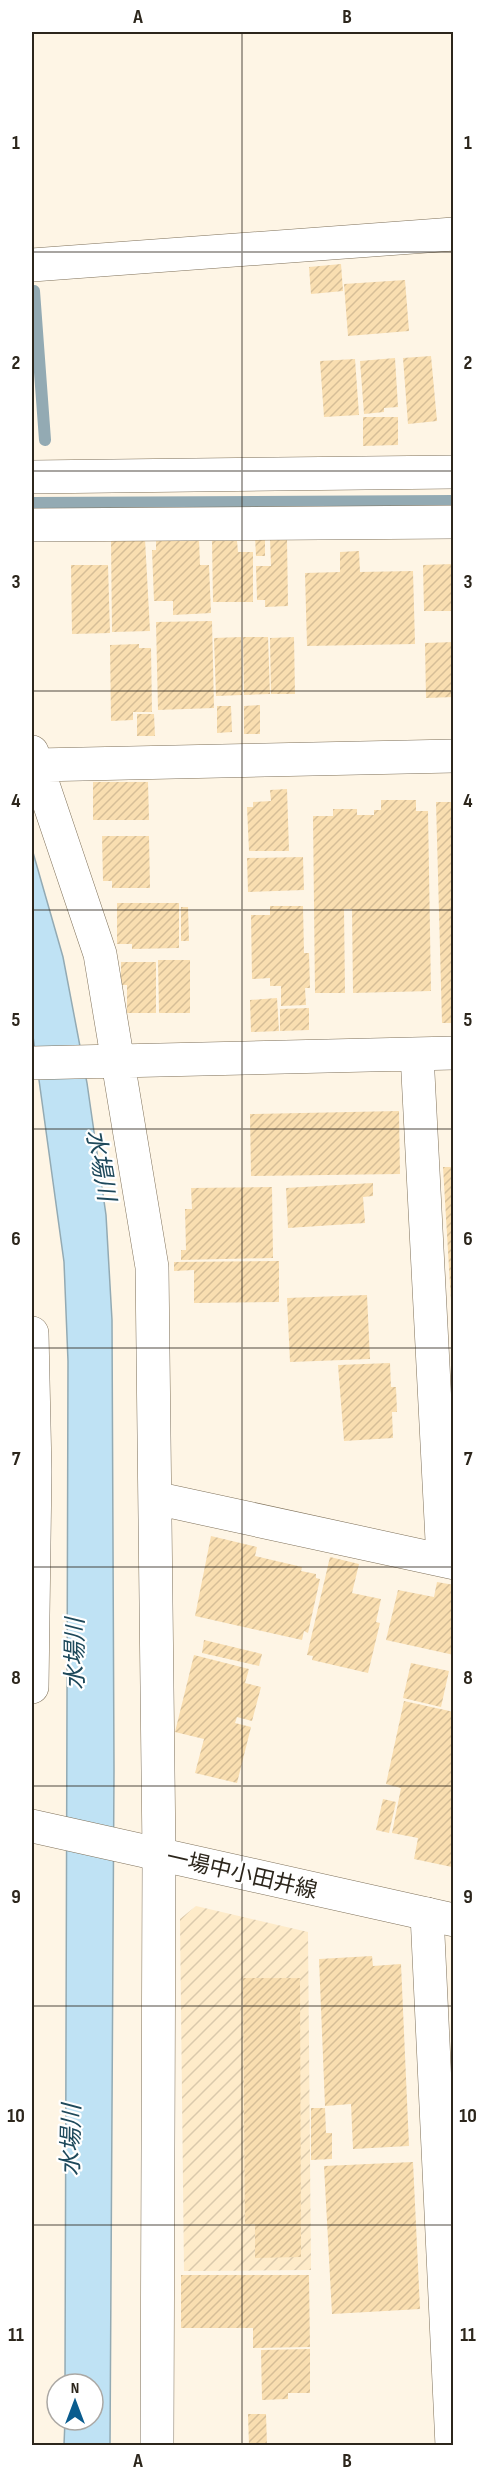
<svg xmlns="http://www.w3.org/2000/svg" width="485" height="2477" viewBox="0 0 485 2477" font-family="'Sofia Sans Condensed','Noto Sans JP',sans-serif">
<defs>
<pattern id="industrial-furrows" width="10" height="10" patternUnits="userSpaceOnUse" patternTransform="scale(1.5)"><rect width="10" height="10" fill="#feebc9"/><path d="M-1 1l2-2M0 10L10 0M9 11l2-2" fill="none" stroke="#dac9ac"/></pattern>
<pattern id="building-hatch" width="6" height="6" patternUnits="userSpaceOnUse" patternTransform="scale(1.5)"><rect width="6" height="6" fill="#f9deb0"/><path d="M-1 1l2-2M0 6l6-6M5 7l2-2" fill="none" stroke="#d6be97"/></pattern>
</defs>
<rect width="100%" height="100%" fill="#fef5e5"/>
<path fill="url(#industrial-furrows)" d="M196,1906L308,1932L311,2270L184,2271L180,1919Z"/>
<path fill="#bfe2f4" stroke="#93aab3" stroke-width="1.5" d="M32,849L63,957L87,1083L106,1215L112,1320L114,1771L110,2446L64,2445L65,2420H93V2384H65L68,1361L64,1262L32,1029Z"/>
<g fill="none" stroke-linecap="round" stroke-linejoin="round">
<path stroke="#93aab3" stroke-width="12" d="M34,291L45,440
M32,503L454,501"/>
</g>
<path fill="url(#building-hatch)" d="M341,264L343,291L311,294L309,267Z
M405,280L409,331L348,336L344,284Z
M431,356L437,421L408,424L403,358Z
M395,358L398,407L384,408V412L364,414L360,361Z
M355,359L359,415L324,417L320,361Z
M363,417H398V445L363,446Z
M265,536V556H256L255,537Z
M145,539L150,631L112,632L111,541Z
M199,539L200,565H209L211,613L173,615V601H154L152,550H156V541Z
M270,539H287L288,606L265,607V600H257L256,566H271Z
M212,541H237L238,552H253V602H213Z
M359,551L360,572L413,571L415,644L307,646L305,573L340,572V552Z
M454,564V611H424L423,565Z
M71,565H108L110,633L72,634Z
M212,621L214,708L158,710L156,622Z
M241,637L242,695L216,696L214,638Z
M243,637H268L270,694L244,695Z
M294,637L295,694H271L270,638Z
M454,642V697L426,698L425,643Z
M139,644V648H151L152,712H133V720L111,721L110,645Z
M260,705V734H244V706Z
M217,706H231L232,732L217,733Z
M137,714H154L155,736H137Z
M93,782H148L149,820H93Z
M287,789L289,851H249L247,807H253V802L271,801L270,790Z
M381,800H416V811H428L431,991L353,993L352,909H344L345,993H315L313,816H333V809H357V815H374V810H381Z
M436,802H454V1023H442Z
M102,836H149L150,888H112V881H103Z
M303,857L304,890L248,892L247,858Z
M117,903H179V948L132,949V944H117Z
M270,906H303L304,953H309L310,988H305L306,1005L281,1006V986H270V978L252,979L251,915H270Z
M181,907H188L189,941H181Z
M158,960H190V1013H159Z
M121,962H156V1013H127V985H121Z
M277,998L279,1031L251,1032L250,1000Z
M309,1008V1030L280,1031V1009Z
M399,1111L400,1174L251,1176L250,1114Z
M443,1167H454V1318H452Z
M373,1183V1196L363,1197L365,1223L288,1228L286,1188Z
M272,1187L273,1258L181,1260V1250H186L185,1209H192L191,1188Z
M279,1261V1302L194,1303V1270L174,1271V1262Z
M367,1295L370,1359L290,1362L287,1298Z
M390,1363L391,1387H396L397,1412H392L393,1438L344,1441L338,1365Z
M211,1536L257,1547L255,1556L302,1567L301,1571L316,1574V1578L320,1579L308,1633L304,1631L302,1640L195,1616Z
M330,1557L359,1564L352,1593L381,1599L376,1622L380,1623L368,1673L312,1660L313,1656L307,1655Z
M437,1582L454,1585V1655L386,1640L398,1590L434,1597Z
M204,1640L262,1654L259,1666L202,1653Z
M194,1655L249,1669L245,1683L261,1687L252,1721L237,1717L235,1723L251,1727L237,1783L195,1773L204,1739L175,1732Z
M411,1663L449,1671L441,1707L403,1698Z
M404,1701L454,1712L452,1867L414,1859L418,1838L392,1833L401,1788L386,1784Z
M383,1799L396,1802L389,1833L376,1830Z
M372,1956L373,1966L401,1964L409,2146L353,2149L351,2104L325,2106L319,1959Z
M243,1978H300L301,2257L255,2258V2224H245Z
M311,2108H325L326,2133H332V2159L311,2160Z
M413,2162L420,2309L332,2314L324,2166Z
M181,2275H309L310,2347L253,2348V2328H181Z
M310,2349V2393H288V2399L262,2400L261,2350Z
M248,2414H266L267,2446H249Z"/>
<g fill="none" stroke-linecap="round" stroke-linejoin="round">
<defs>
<path id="minor" d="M32,265L454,234
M32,477L454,472
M32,525L454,522
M32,752L100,954L152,1267L159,1854L157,2446
M37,765L454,756
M417,1054L443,1560
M32,1063L454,1053
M32,1333L35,1471L32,1687
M155,1498L454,1563
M427,1914L452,2446"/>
<path id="major" d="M32,1826L454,1920"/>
</defs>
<use href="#minor" stroke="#7f715a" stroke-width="34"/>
<use href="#major" stroke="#7f715a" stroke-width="34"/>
<use href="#minor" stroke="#fff" stroke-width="33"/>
<use href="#major" stroke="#fff" stroke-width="33"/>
</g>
<path fill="none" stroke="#2c261c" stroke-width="1.5" stroke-opacity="0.55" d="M242,32V2446M32,252H454M32,471H454M32,691H454M32,910H454M32,1129H454M32,1348H454M32,1567H454M32,1786H454M32,2006H454M32,2225H454"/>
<g text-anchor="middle" stroke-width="4.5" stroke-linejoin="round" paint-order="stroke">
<g font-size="22" fill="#2c261c" stroke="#fff">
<text transform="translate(242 1873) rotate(13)" y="8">一場中小田井線</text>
</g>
<g font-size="24" font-style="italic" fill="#1e495b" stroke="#fff">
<text transform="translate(101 1165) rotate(80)" y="8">水場川</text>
<text transform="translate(75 1654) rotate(-90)" y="8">水場川</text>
<text transform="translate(71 2140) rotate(-89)" y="8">水場川</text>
</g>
</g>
<rect width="485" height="2477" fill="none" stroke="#ffffff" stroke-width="66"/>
<g transform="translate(75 2402)"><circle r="28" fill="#ffffff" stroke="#aba8a4" stroke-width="1.5"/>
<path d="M0-4.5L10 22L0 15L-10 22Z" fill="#0a5c8e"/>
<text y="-9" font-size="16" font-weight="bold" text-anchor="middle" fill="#2c261c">N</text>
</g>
<rect x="33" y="33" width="419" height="2411" fill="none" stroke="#2c261c" stroke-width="2"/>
<g font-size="20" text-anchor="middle" font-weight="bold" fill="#2c261c">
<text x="138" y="23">A</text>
<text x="347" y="23">B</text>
<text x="16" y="149">1</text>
<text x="468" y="149">1</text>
<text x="16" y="369">2</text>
<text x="468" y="369">2</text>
<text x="16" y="588">3</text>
<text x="468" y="588">3</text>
<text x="16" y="807">4</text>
<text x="468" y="807">4</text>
<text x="16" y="1026">5</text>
<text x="468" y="1026">5</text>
<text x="16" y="1245">6</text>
<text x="468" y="1245">6</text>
<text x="16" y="1465">7</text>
<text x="468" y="1465">7</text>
<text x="16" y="1684">8</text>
<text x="468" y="1684">8</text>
<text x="16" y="1903">9</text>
<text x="468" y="1903">9</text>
<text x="16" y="2122">10</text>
<text x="468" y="2122">10</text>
<text x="16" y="2341">11</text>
<text x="468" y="2341">11</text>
<text x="138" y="2467">A</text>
<text x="347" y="2467">B</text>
</g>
</svg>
